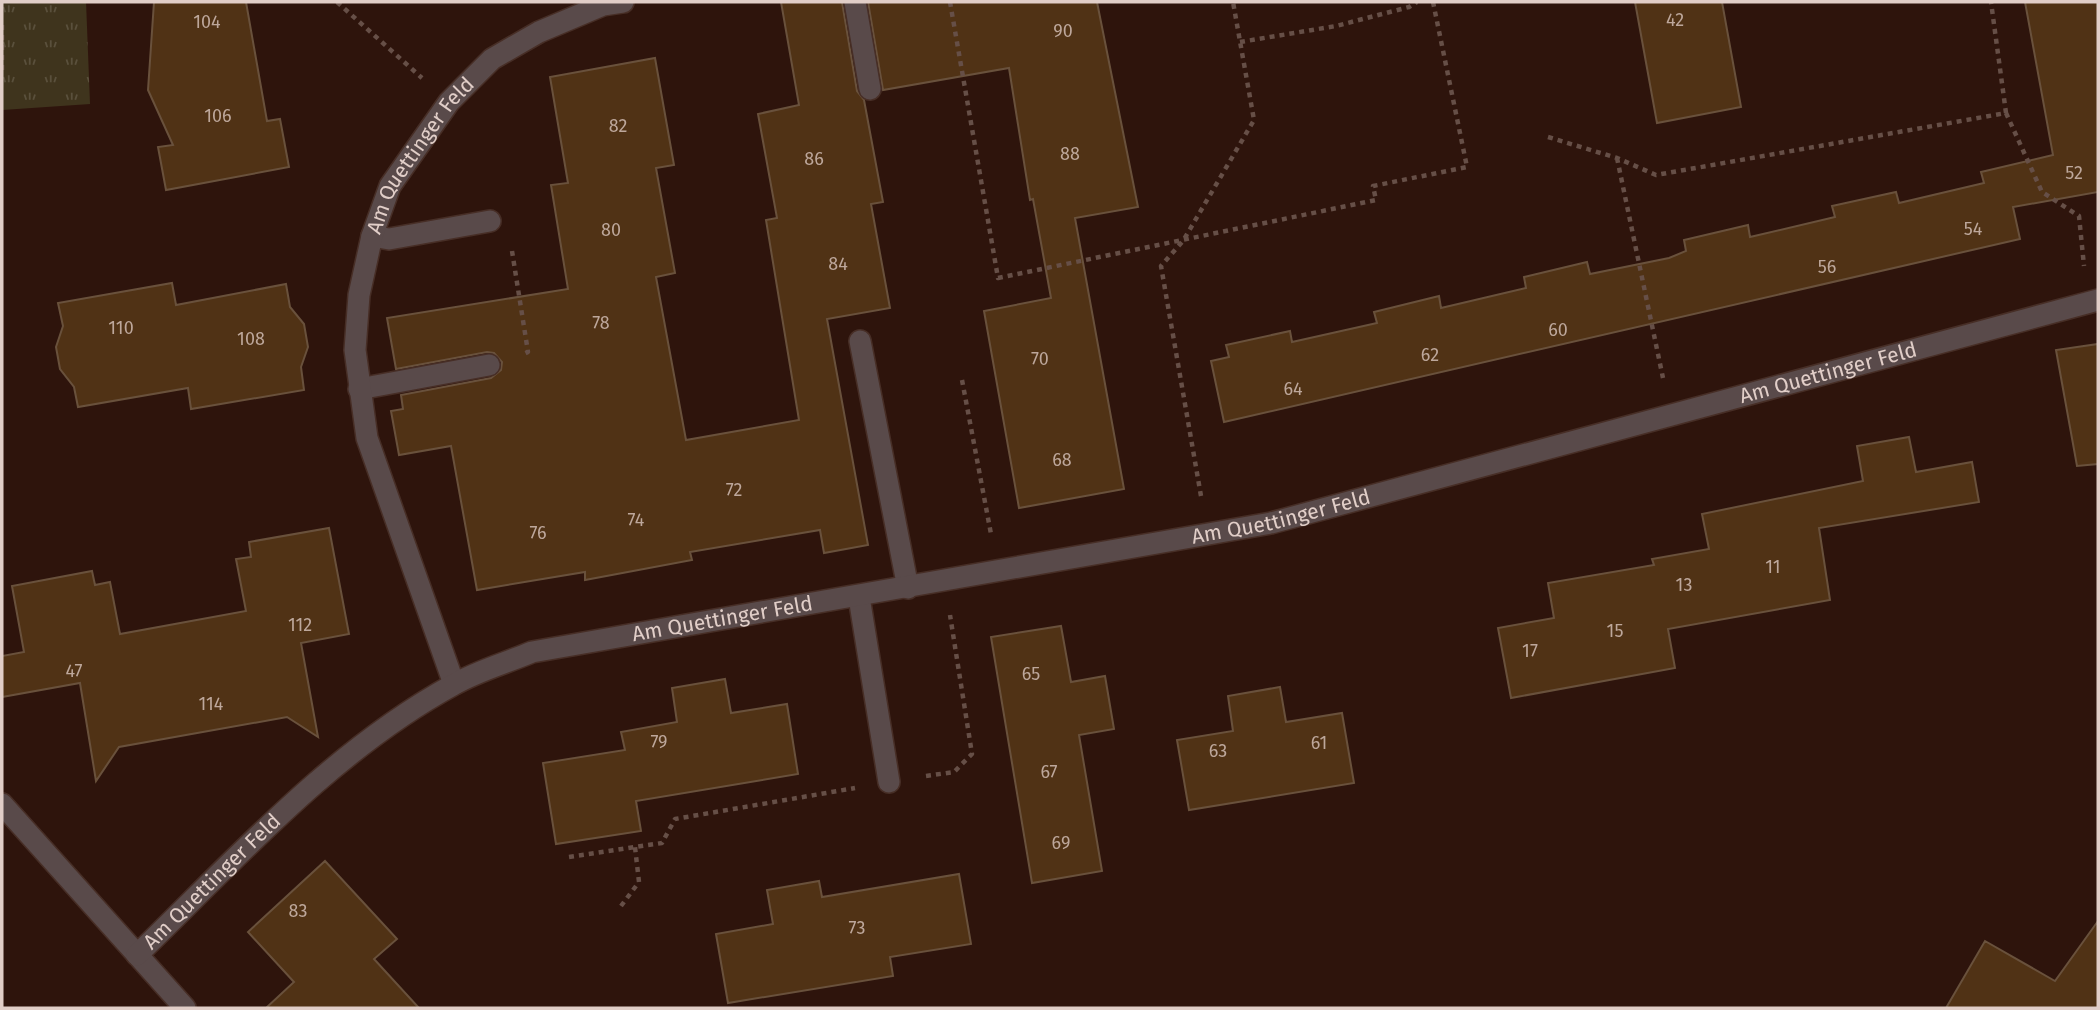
<svg xmlns="http://www.w3.org/2000/svg" width="2100" height="1010" viewBox="0 0 2100 1010" font-family="'Fira Sans',sans-serif">
<defs>
<pattern id="grass-tufts" width="24" height="20" patternUnits="userSpaceOnUse" patternTransform="scale(1.75)"><rect width="24" height="20" fill="#3f341d"/><path d="M3 7l-1-3M5 7V3M7 7l1-3M15 17l-1-3M17 17v-4M19 17l1-3" fill="none" stroke="#5a503c"/></pattern>
</defs>
<rect width="100%" height="100%" fill="#2e140c"/>
<path fill="url(#grass-tufts)" d="M2,2H86L90,104L2,110Z"/>
<path fill="#503215" stroke="#69513c" stroke-width="2" d="M154,2H246L267,121L280,119L289,167L166,190L158,147L173,145L148,90Z
M781,2H842L857,91L864,100L883,202L871,204L890,308L827,319L868,545L824,553L820,530L690,552L692,560L585,580V572L477,590L451,446L399,455L391,411L403,409L401,395L491,378L501,370L502,362L494,353L487,352L396,369L387,318L568,289L551,185L568,183L550,77L655,58L674,165L656,168L675,273L656,277L686,440L799,420L766,220L777,218L758,114L799,105Z
M868,2H1097L1138,207L1075,218L1124,489L1019,508L984,311L1051,298L1033,199L1030,200L1009,68L883,90Z
M1635,2H1722L1741,107L1657,123Z
M2025,2H2098V192L2013,207L2020,239L1224,422L1211,361L1229,357L1226,345L1290,331L1292,342L1377,323L1374,312L1439,296L1441,308L1526,288L1524,277L1587,262L1590,274L1669,258L1686,251L1684,240L1748,225L1750,237L1835,217L1832,206L1896,192L1899,203L1984,183L1981,172L2053,155Z
M172,283L176,305L286,284L290,307L304,324L308,347L301,367L304,390L191,409L188,388L78,407L74,387L60,369L56,347L63,326L58,303Z
M2098,344V464L2077,466L2056,350Z
M1909,437L1916,472L1972,462L1979,502L1819,528L1830,600L1668,629L1675,668L1511,698L1498,628L1554,618L1548,583L1654,565L1652,559L1709,549L1702,514L1863,481L1857,446Z
M329,528L349,634L301,643L318,737L287,717L119,747L96,781L80,683L2,697V656L24,652L12,586L92,571L95,585L110,582L120,634L246,611L236,559L251,557L249,542Z
M1061,626L1071,682L1105,676L1114,729L1079,735L1102,871L1032,883L991,637Z
M725,679L731,713L787,704L798,774L636,801L641,831L556,844L543,763L625,750L621,732L677,722L672,688Z
M1280,687L1286,722L1342,713L1354,783L1189,810L1177,740L1233,731L1228,696Z
M325,861L397,939L374,959L419,1008H266L294,982L248,932Z
M959,874L971,944L890,957L893,976L728,1003L716,934L773,924L767,890L819,881L822,897Z
M2098,921V1008H1946L1985,941L2055,981Z"/>
<g fill="none" stroke-linecap="round" stroke-linejoin="round">
<defs>
<path id="lane" d="M855,2L870,89
M372,236L389,239L490,221
M860,341L908,588
M359,389L489,365
M859,597L889,782"/>
<g id="street">
<path id="s1" d="M454,684L367,438L355,350L359,295L372,236L390,186L449,102L492,59L539,32L603,5L623,2"/>
<path d="M2,804L185,1008"/>
<path id="s2" d="M137,955C235,860 332,751 453,685C477,671 506,663 532,652L1271,523L2098,300"/>
</g>
</defs>
<use href="#lane" stroke="#472e26" stroke-width="24"/>
<use href="#street" stroke="#472e26" stroke-width="24"/>
<path stroke="#664f47" stroke-width="4.5" stroke-dasharray="5 5" stroke-linecap="butt" d="M337,2L422,78
M950,2L998,278L1376,200L1373,186L1467,167L1433,2
M2,25V70
M1240,42L1336,26L1409,7L1417,2
M2006,113L2042,192L2079,216L2084,266
M1548,137L1617,158L1656,175L2006,113L1991,2
M1617,158L1663,378
M512,251L528,352L524,354
M962,380L991,534
M1201,496L1161,266L1183,241L1254,120L1233,2
M926,776L954,772L972,754L950,615
M569,857L662,843L675,819L855,788
M621,906L639,882L635,847"/>
<use href="#lane" stroke="#594a4a" stroke-width="21"/>
<use href="#street" stroke="#594a4a" stroke-width="21"/>
</g>
<g text-anchor="middle" stroke-width="5" stroke-linejoin="round" paint-order="stroke">
<g font-size="18" fill="#bda79b">
<text x="1675" y="26">42</text>
<text x="207" y="28">104</text>
<text x="1063" y="37">90</text>
<text x="218" y="122">106</text>
<text x="618" y="132">82</text>
<text x="1070" y="160">88</text>
<text x="814" y="165">86</text>
<text x="2074" y="179">52</text>
<text x="1973" y="235">54</text>
<text x="611" y="236">80</text>
<text x="838" y="270">84</text>
<text x="1827" y="273">56</text>
<text x="601" y="329">78</text>
<text x="121" y="334">110</text>
<text x="1558" y="336">60</text>
<text x="251" y="345">108</text>
<text x="1430" y="361">62</text>
<text x="1040" y="365">70</text>
<text x="1293" y="395">64</text>
<text x="1062" y="466">68</text>
<text x="734" y="496">72</text>
<text x="636" y="526">74</text>
<text x="538" y="539">76</text>
<text x="1773" y="573">11</text>
<text x="1684" y="591">13</text>
<text x="300" y="631">112</text>
<text x="1615" y="637">15</text>
<text x="1530" y="657">17</text>
<text x="74" y="677">47</text>
<text x="1031" y="680">65</text>
<text x="211" y="710">114</text>
<text x="659" y="748">79</text>
<text x="1319" y="749">61</text>
<text x="1218" y="757">63</text>
<text x="1049" y="778">67</text>
<text x="1061" y="849">69</text>
<text x="298" y="917">83</text>
<text x="857" y="934">73</text>
</g>
<g font-size="21" fill="#e1cec8" stroke="#0f0503">
<text dy="7" stroke="none"><textPath href="#s1" startOffset="560">Am Quettinger Feld</textPath></text>
<text dy="7" stroke="none"><textPath href="#s2" startOffset="1830">Am Quettinger Feld</textPath></text>
<text dy="7" stroke="none"><textPath href="#s2" startOffset="1264">Am Quettinger Feld</textPath></text>
<text dy="7" stroke="none"><textPath href="#s2" startOffset="696">Am Quettinger Feld</textPath></text>
<text dy="7" stroke="none"><textPath href="#s2" startOffset="105">Am Quettinger Feld</textPath></text>
</g>
</g>
<rect width="2100" height="1010" fill="none" stroke="#e1cec8" stroke-width="7"/>
</svg>
